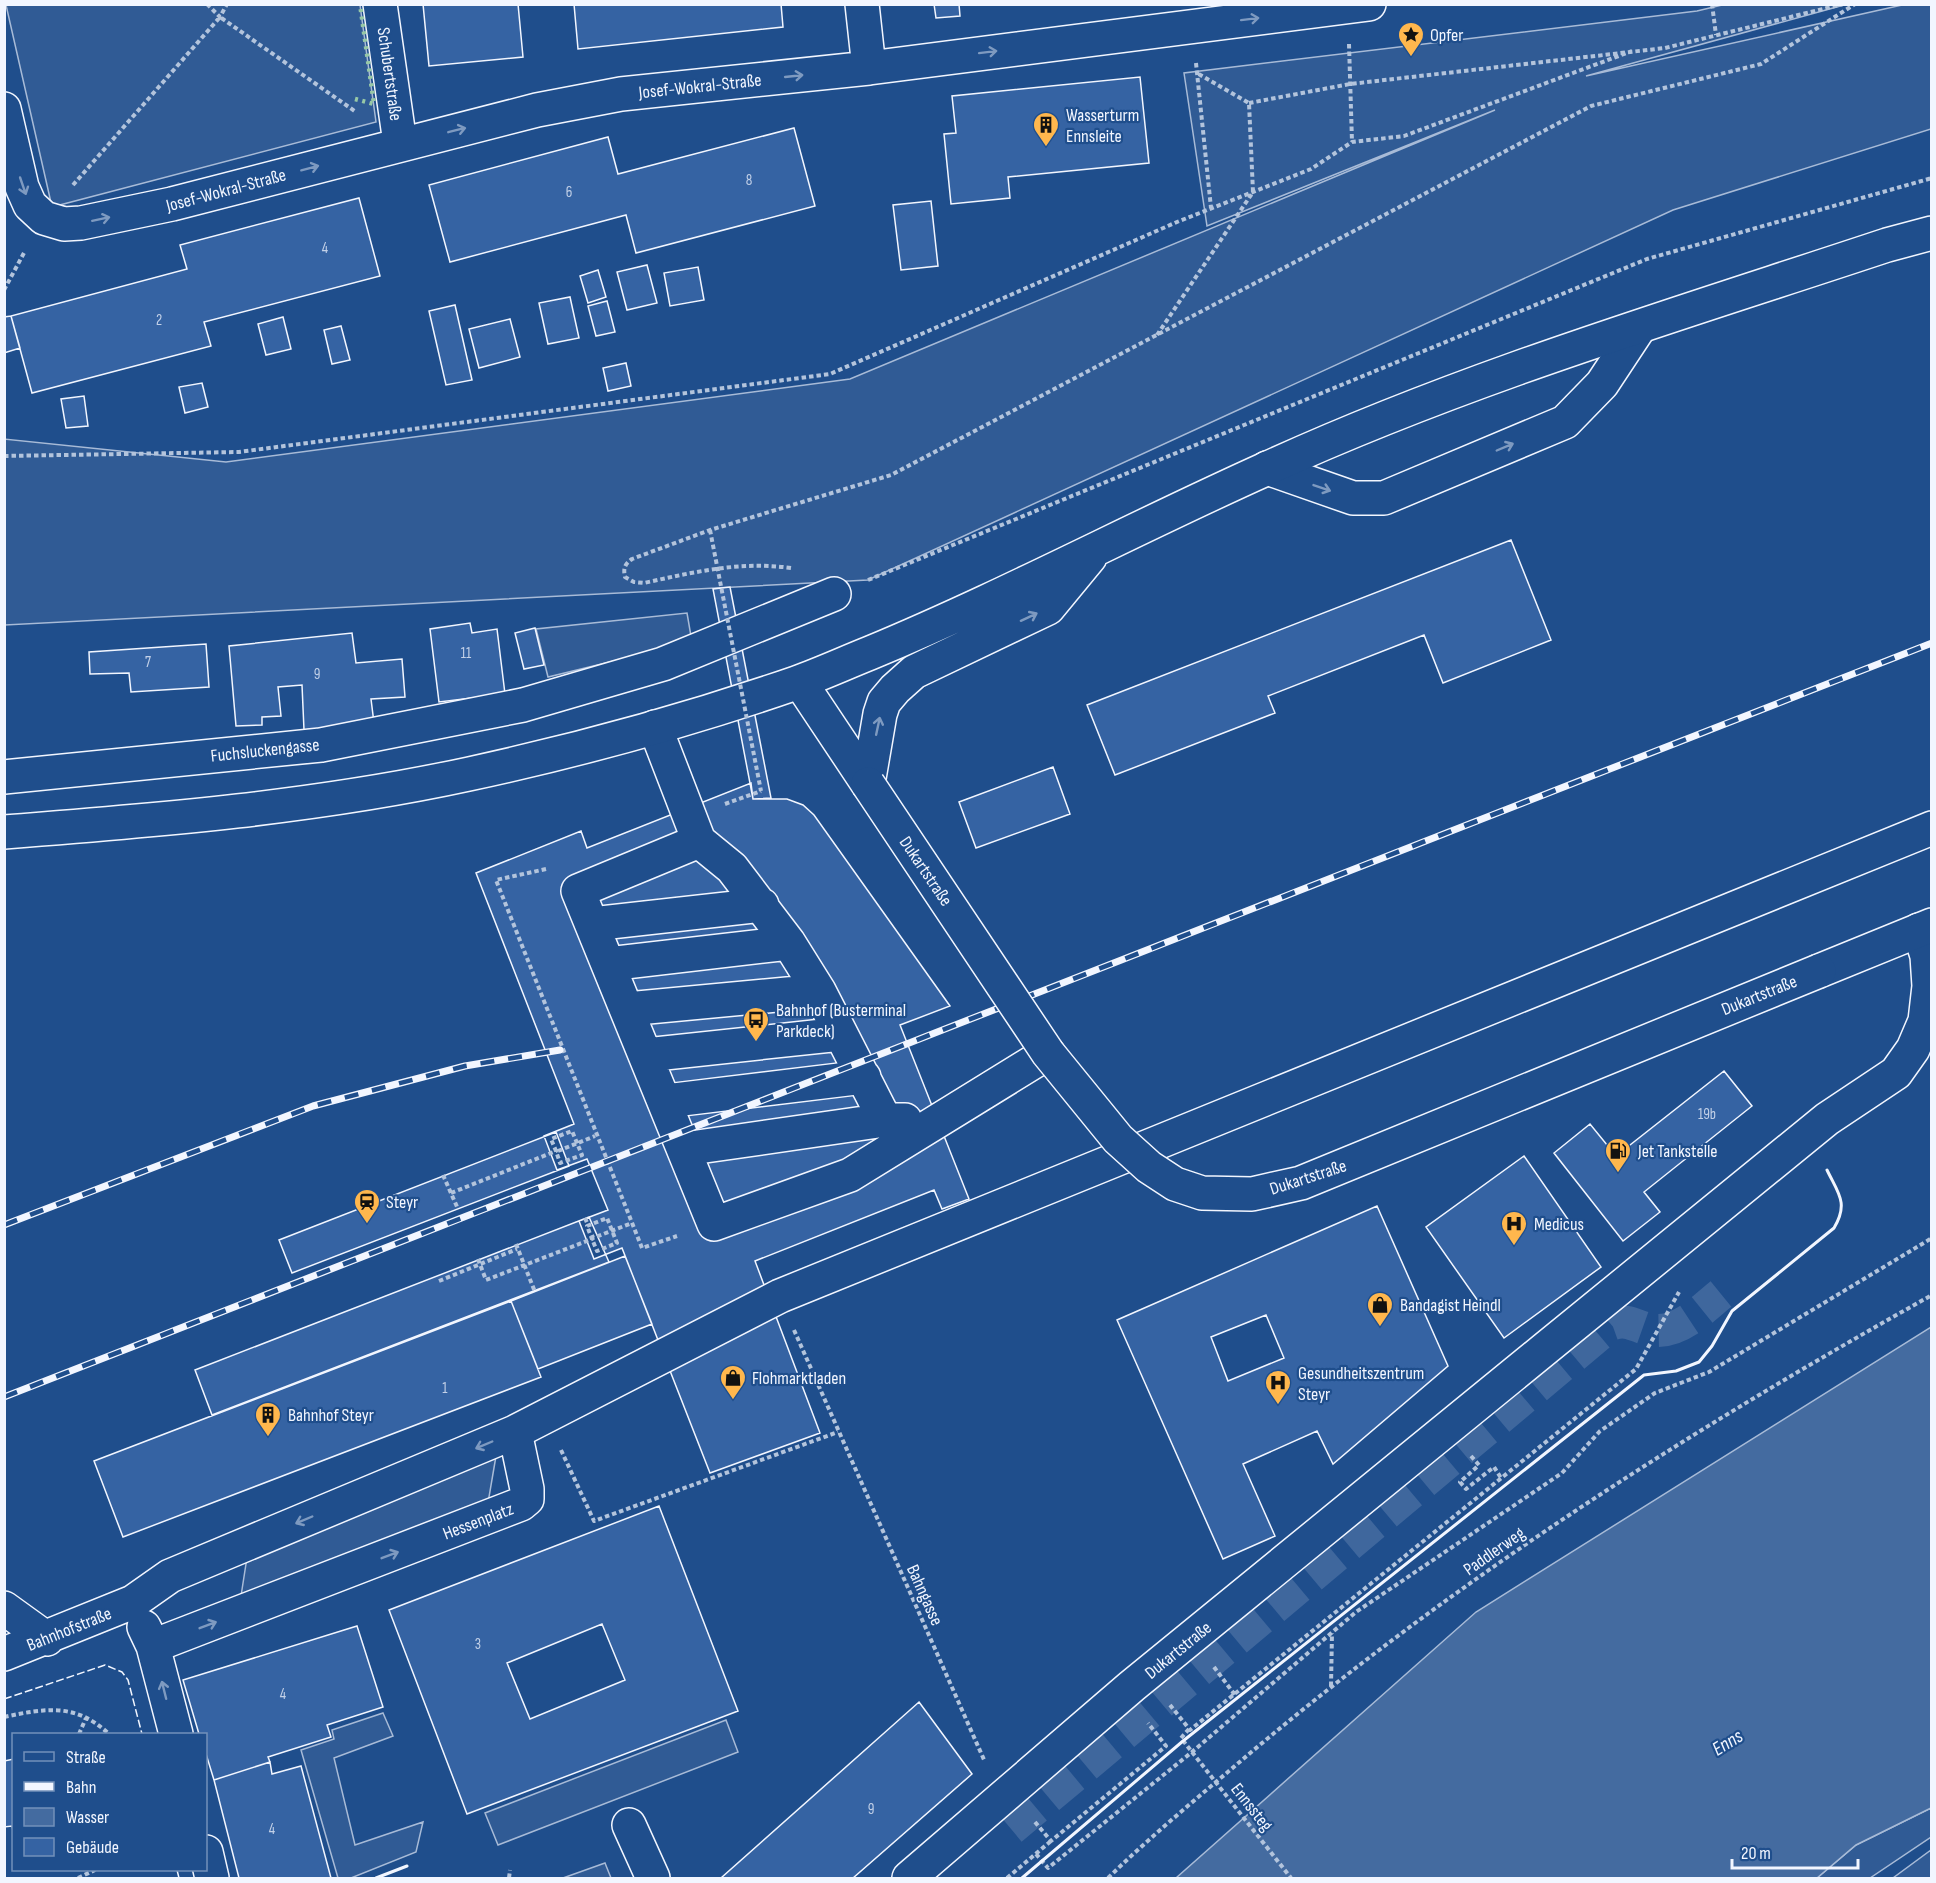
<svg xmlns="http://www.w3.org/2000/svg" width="1936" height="1883" viewBox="0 0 1936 1883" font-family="'Sofia Sans Condensed',sans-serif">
<rect width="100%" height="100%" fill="#1f4e8c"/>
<path fill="#305b95" stroke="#a8bbd7" stroke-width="1.5" d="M6,5H360L376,122L52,207Z
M1722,5H1844L1586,76L1902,5H1931V129L1673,210L868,580L5,625L4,439L226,462L850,379L1495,110L1207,226L1184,73L1697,11Z
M687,613L692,642L548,677L536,629Z
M496,1456L488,1503L241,1596L248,1551Z
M383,1713L393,1736L334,1758L355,1845L423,1822L416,1852L351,1878H338L301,1750L334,1739L332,1730Z
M726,1720L738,1752L498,1845L485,1813Z
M1931,1808V1837L1870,1878H1817L1856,1845Z
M1931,1850V1878H1893Z
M605,1863L611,1878H563Z"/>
<path fill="#446ba0" stroke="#a8bbd7" stroke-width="1.5" d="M1931,1327V1808L1856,1845L1817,1878H1176L1476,1612Z"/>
<path fill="#3563a3" stroke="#f2f6ff" stroke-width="1.5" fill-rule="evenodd" d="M423,4H518L523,57L429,66Z
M574,4H781L783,27L578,49Z
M934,4H959L960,16L936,18Z
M1140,77L1149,163L1008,177L1010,198L951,204L944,134L956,133L952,96Z
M794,128L815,206L636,253L626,215L450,262L429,185L608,137L618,174Z
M359,198L380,276L204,322L211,346L32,393L11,316L187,269L180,245Z
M931,201L938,266L901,270L893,205Z
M647,265L657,303L627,310L617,272Z
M698,267L704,300L670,306L664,273Z
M598,270L606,297L588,303L580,276Z
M570,297L579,338L548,344L539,303Z
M607,301L615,332L596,336L588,306Z
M455,305L472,380L446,385L429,311Z
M11,316L20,348L4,353V317Z
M283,317L291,349L266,355L258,324Z
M510,319L520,357L479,368L469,329Z
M341,326L350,360L332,364L324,330Z
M626,363L631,386L608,391L603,368Z
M202,383L208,407L185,413L179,387Z
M84,396L88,426L66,428L61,399Z
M1511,540L1551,640L1443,683L1424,635L1268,696L1275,713L1115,775L1087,705Z
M730,587L771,798L753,799L713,589Z
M470,623L472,633L497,629L505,694L439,702L430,629Z
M535,628L544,665L524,669L515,633Z
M352,633L356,663L402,659L405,697L371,699L374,723L304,730L302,685L278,687L281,716L262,717V725L236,726L229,646Z
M206,644L209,687L131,692L129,673L90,674L89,652Z
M1053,767L1070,814L976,848L959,802Z
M751,783L753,799H787L803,805L814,815L950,1006L900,1025L969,1199L942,1209L934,1190L755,1261L820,1433L710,1473L622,1248L594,1259L579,1221L608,1210L587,1159L557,1170L544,1136L574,1124L476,873L581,831L587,848Z
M1724,1071L1752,1106L1644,1192L1660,1212L1623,1241L1554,1153L1590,1124L1616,1156Z
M556,1132L569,1166L292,1273L279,1240Z
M1524,1156L1601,1267L1504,1338L1426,1227Z
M1377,1206L1448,1366L1333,1464L1317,1431L1243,1464L1275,1536L1223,1559L1117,1320ZM1266,1315L1284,1358L1228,1381L1211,1337Z
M589,1217L609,1262L212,1415L195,1370Z
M625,1256L652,1324L538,1369L511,1301Z
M511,1301L541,1377L123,1537L94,1461Z
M659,1506L738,1711L467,1814L389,1610ZM602,1624L625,1680L530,1719L507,1663Z
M357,1626L383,1707L327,1725L331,1737L268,1757L270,1762L214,1780L206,1754V1734H199L183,1680Z
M919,1702L972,1774L853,1878H721Z
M14,1759V1834L12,1826L4,1827V1761Z
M270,1762L272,1774L301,1766L331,1878H239L214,1780Z"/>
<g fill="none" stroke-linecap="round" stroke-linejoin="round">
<path stroke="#3f679d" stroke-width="33" stroke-dasharray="33 16" stroke-linecap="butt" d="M1011,1829L1612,1324C1626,1319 1634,1325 1647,1329C1676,1337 1700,1311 1721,1294"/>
<defs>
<path id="minor" d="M380,4L400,143
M862,4L869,68
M4,109L22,187L30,205L44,218L64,224L81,223L172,204L537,110L621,94L869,68L1369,4
M1267,468L1353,498H1384L1565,422L1602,384L1639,328
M655,727L699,841L732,868L789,943L819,991L885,1120
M4,777L321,745L523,705L663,664L834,594
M699,841L578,891L714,1224L850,1175L1048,1053
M592,924L762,905
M608,964L789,943
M627,1009L819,991
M646,1055L841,1034
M666,1101L864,1077
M684,1149L885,1120H905
M515,1432L780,1296L1932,828
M4,1608L47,1639
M144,1627L153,1646L176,1734
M4,1654L133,1602L170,1576L515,1432L527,1489V1499L521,1504L153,1646
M629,1825L653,1878
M206,1852L212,1878
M909,1878L1132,1686L1546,1348L1827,1119L1896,1073L1913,1049L1925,1021L1929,986L1927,956L1919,930"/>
<path id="major" d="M800,682L868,784
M868,784L880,714L884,702L895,689L914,672L1048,608L1090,557
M4,832C160,820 317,807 469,774C580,750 689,720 796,683C821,674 845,663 870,653C1005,597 1134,528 1268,468C1467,377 1679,314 1887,245L1932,233
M1819,971L1932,925"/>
</defs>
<use href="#minor" stroke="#f2f6ff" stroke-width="36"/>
<use href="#major" stroke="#f2f6ff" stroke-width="36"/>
<path stroke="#b3c4dc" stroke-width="4" stroke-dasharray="4.5 3" stroke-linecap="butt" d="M207,4L220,17L227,4
M1712,4L1716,35
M1349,44L1352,142
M1196,63L1211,208
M1249,103L1350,84L1665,48L1843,4
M73,185L220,17L356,112
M4,290L25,251
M1157,335L1253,192L1249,103L1197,73
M4,456L239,452L830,374L1177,222L1311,169L1352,142L1404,136L1632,51
M791,568C740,561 694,572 644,583L634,582L625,577C623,568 625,564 632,559L710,530L891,475L1591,106L1761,64L1855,4
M868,580L1647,259L1932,178
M725,804L761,791
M546,869L496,880L642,1248L677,1236
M558,1151L595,1136
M443,1175L458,1209
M451,1193L556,1151L551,1139L572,1131L582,1155L560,1163L556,1151
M585,1218L588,1225
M592,1235L593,1238L632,1223
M516,1244L535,1292
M478,1259L486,1280L592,1239L587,1226L607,1218L617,1243L597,1251L592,1239
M439,1281L517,1249
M794,1330L985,1762
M561,1450L594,1521L838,1432
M1471,1456L1479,1465L1460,1482L1466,1489L1494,1467L1501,1478
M1214,1667L1235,1695
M1331,1686L1332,1633
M1170,1705L1190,1730L1636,1369L1679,1292
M4,1717C46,1708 76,1703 109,1734
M1189,1729L1181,1738L1192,1752
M79,1734L86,1718
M1035,1822L1051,1841L1166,1746L1148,1723
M1036,1854L1048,1868L1192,1752L1356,1612L1562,1473L1600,1431L1655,1393L1709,1372L1932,1238
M78,1878L95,1870
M509,1878L510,1870
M1007,1878L1051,1841
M1108,1878C1152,1835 1202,1794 1249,1754C1459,1577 1692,1429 1932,1295"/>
<use href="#minor" stroke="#1f4e8c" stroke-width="33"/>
<use href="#major" stroke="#1f4e8c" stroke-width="33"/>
<defs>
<path id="rail" d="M4,1225L313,1106L465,1066L560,1050
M4,1397L1932,643"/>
</defs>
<use href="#rail" stroke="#f2f6ff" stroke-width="7"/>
<use href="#rail" stroke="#1f4e8c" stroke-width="4.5" stroke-dasharray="14" stroke-linecap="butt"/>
<defs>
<path id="major-bridge" d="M868,784L1048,1053L1118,1139L1149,1167L1175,1184L1202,1193L1252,1194L1301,1183L1819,971"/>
</defs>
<use href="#major-bridge" stroke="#f2f6ff" stroke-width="36" stroke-linecap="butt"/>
<path stroke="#b3c4dc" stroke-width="4" stroke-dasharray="4.5 3" stroke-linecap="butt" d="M710,530L761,791
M1192,1752L1291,1878"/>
<use href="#major-bridge" stroke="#1f4e8c" stroke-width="33"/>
<path stroke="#97c8a6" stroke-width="4.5" stroke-dasharray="3 4.5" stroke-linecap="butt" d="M355,99L374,104L360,4"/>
<path stroke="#f2f6ff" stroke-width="1.5" stroke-dasharray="8 3" stroke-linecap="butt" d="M4,1699L105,1665L122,1672L128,1680L142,1734
M177,1870L179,1878"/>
<path stroke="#f2f6ff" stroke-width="3" d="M376,1878L407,1866
M1022,1878L1183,1741L1644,1375L1676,1371L1699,1362L1712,1346L1732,1311L1834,1228C1849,1203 1838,1193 1827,1170"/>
</g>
<defs><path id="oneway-shaft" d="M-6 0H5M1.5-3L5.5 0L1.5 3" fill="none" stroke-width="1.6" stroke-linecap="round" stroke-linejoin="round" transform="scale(1.5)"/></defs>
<g stroke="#7e9ac0">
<use href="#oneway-shaft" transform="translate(1250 19) rotate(-7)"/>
<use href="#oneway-shaft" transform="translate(988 52) rotate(-7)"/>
<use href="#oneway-shaft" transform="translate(794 76) rotate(-6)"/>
<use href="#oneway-shaft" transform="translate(457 130) rotate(-14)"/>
<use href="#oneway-shaft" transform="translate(310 168) rotate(-15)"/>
<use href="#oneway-shaft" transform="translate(23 186) rotate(71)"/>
<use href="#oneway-shaft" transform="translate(101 219) rotate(-12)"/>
<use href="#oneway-shaft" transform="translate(1505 447) rotate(-23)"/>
<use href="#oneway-shaft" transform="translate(1322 488) rotate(19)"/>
<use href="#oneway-shaft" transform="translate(1029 617) rotate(-25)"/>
<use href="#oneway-shaft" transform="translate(878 726) rotate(-78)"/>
<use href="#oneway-shaft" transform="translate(484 1445) rotate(157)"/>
<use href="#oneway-shaft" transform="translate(304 1520) rotate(157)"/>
<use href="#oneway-shaft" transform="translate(390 1555) rotate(-21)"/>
<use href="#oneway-shaft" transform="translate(208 1625) rotate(-21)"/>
<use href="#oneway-shaft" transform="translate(164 1690) rotate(-104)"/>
</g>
<defs>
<symbol id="sight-pin" viewBox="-11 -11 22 30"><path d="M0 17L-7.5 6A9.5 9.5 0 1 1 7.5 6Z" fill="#ffb74d" stroke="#1f4e8c"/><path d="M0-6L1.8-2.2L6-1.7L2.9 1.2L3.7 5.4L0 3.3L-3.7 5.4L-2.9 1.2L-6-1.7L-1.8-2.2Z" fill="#111"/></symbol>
<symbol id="building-pin" viewBox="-11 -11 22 30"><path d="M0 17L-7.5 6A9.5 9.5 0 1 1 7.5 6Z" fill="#ffb74d" stroke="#1f4e8c"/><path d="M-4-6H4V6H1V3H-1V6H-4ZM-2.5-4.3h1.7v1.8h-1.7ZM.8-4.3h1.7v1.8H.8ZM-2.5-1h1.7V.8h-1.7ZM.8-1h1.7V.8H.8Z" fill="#111"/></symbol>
<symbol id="bus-pin" viewBox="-11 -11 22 30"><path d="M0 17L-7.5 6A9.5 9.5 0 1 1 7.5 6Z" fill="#ffb74d" stroke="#1f4e8c"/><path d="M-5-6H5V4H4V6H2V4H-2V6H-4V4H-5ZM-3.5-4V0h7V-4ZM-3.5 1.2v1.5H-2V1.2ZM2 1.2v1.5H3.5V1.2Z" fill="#111"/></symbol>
<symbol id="fuel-pin" viewBox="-11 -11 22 30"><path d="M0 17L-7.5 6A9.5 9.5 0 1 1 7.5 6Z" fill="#ffb74d" stroke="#1f4e8c"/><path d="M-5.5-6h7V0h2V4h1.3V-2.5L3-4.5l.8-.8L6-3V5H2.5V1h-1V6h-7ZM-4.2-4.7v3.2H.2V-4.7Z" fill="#111"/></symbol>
<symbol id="station-pin" viewBox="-11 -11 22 30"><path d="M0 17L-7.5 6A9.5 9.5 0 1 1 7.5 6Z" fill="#ffb74d" stroke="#1f4e8c"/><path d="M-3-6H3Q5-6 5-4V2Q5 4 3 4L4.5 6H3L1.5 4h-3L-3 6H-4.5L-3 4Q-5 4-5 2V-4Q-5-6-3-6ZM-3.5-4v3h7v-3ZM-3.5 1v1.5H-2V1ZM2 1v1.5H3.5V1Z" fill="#111"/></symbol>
<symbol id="hospital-pin" viewBox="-11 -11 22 30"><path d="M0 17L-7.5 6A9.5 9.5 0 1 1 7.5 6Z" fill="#ffb74d" stroke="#1f4e8c"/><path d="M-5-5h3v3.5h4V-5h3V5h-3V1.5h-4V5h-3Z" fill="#111"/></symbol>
<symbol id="shop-pin" viewBox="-11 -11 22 30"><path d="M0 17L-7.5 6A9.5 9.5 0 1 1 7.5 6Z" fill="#ffb74d" stroke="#1f4e8c"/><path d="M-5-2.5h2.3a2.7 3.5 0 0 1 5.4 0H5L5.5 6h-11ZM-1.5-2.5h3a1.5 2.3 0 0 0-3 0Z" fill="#111"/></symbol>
</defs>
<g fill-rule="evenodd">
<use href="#sight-pin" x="1396" y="20" width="30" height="40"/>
<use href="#building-pin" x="1031" y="110" width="30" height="40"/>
<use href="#bus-pin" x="741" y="1005" width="30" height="40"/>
<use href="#fuel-pin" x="1603" y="1136" width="30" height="40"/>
<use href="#station-pin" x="352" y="1187" width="30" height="40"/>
<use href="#hospital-pin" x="1499" y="1209" width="30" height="40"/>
<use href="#shop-pin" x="1365" y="1290" width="30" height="40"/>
<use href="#shop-pin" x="718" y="1363" width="30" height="40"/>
<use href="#hospital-pin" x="1263" y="1368" width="30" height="40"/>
<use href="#building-pin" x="253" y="1400" width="30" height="40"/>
</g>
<g text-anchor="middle" stroke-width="4.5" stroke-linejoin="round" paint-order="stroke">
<g font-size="15" fill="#c3d1e8">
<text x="749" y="185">8</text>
<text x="569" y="197">6</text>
<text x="325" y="253">4</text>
<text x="159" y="325">2</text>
<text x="466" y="658">11</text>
<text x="148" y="667">7</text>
<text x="317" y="679">9</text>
<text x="1707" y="1119">19b</text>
<text x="445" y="1393">1</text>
<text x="478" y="1649">3</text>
<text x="283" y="1699">4</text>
<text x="871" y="1814">9</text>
<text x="272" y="1834">4</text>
</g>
<g font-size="18" fill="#f2f6ff" stroke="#1f4e8c" text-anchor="start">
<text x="1430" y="41">Opfer</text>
<text x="1066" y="121">Wasserturm<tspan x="1066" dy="21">Ennsleite</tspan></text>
<text x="776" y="1016">Bahnhof (Busterminal<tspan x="776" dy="21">Parkdeck)</tspan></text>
<text x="1638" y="1157">Jet Tankstelle</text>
<text x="386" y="1208">Steyr</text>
<text x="1534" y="1230">Medicus</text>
<text x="1400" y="1311">Bandagist Heindl</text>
<text x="1298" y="1379">Gesundheitszentrum<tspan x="1298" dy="21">Steyr</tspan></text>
<text x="752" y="1384">Flohmarktladen</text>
<text x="288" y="1421">Bahnhof Steyr</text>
</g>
<g font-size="18" fill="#f2f6ff" stroke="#1f4e8c">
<text transform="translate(390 74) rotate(82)" y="6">Schubertstraße</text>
<text transform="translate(700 86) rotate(-6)" y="6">Josef-Wokral-Straße</text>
<text transform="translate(226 190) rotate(-15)" y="6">Josef-Wokral-Straße</text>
<text transform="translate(265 750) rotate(-6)" y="6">Fuchsluckengasse</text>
<text transform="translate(926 871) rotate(56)" y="6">Dukartstraße</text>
<text transform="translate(1759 995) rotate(-22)" y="6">Dukartstraße</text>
<text transform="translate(1308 1177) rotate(-18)" y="6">Dukartstraße</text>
<text transform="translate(478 1521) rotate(-21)" y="6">Hessenplatz</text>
<text transform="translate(1494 1551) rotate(-35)" y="6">Paddlerweg</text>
<text transform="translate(925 1595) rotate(66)" y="6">Bahngasse</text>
<text transform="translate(69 1629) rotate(-22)" y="6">Bahnhofstraße</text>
<text transform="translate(1178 1650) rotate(-39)" y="6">Dukartstraße</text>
<text transform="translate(1252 1807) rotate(52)" y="6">Ennssteg</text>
</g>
<g font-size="20" font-style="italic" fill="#f2f6ff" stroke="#1f4e8c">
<text transform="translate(1727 1742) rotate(-32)" y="7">Enns</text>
</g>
</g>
<rect width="1936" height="1883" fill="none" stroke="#f2f6ff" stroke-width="12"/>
<rect x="12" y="1733" width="195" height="138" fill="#1f4e8c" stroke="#7391ba" stroke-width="1.5"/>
<rect x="24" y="1752" width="30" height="9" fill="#1f4e8c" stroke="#7391ba" stroke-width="1.5"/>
<text x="66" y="1763" font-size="18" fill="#f2f6ff">Straße</text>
<rect x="24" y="1782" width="30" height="9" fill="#f2f6ff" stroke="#7391ba" stroke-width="1.5"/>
<text x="66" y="1793" font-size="18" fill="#f2f6ff">Bahn</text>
<rect x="24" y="1808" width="30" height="18" fill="#446ba0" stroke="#7391ba" stroke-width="1.5"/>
<text x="66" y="1823" font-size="18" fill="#f2f6ff">Wasser</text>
<rect x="24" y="1838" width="30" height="18" fill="#3563a3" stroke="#7391ba" stroke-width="1.5"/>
<text x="66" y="1853" font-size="18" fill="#f2f6ff">Gebäude</text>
<path d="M1732 1859v9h126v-9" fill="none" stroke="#f2f6ff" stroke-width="3"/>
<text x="1741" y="1859" font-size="18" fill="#f2f6ff" stroke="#1f4e8c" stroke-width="4.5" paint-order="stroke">20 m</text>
</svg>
